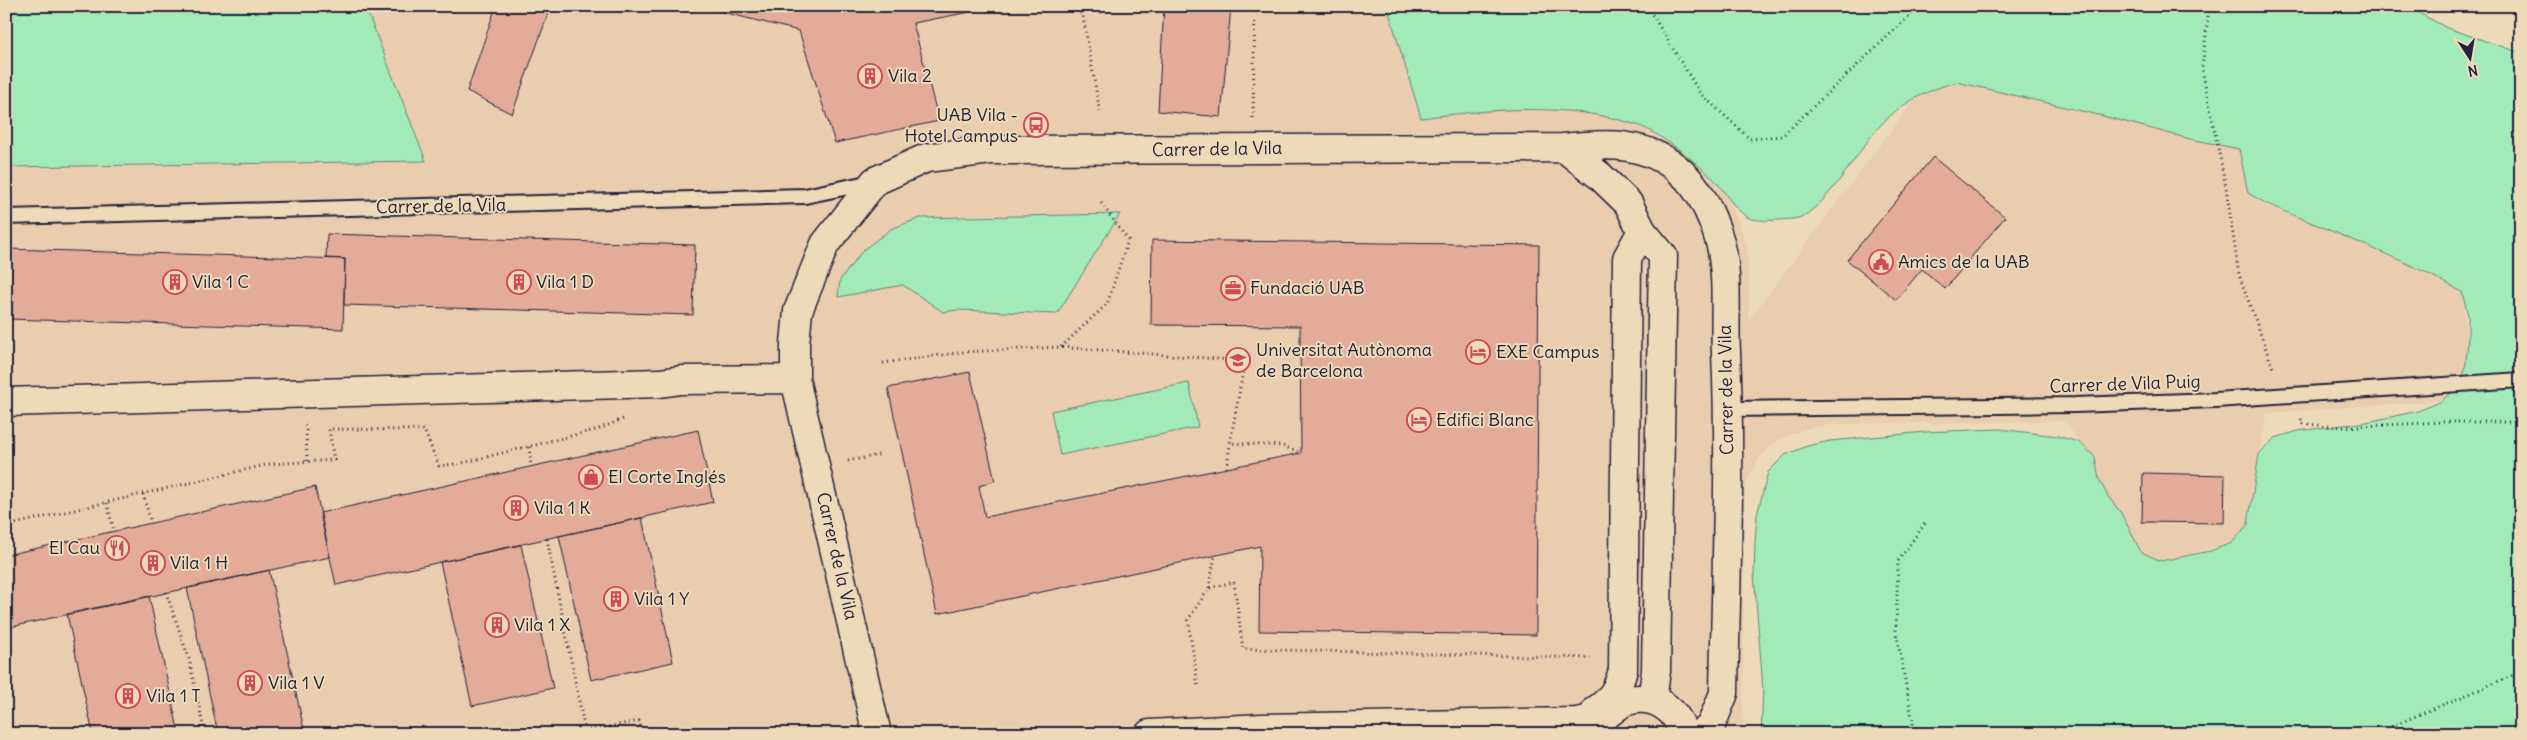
<svg xmlns="http://www.w3.org/2000/svg" width="2527" height="740" viewBox="0 0 2527 740" font-family="Delius,sans-serif">
<rect width="100%" height="100%" fill="#eddab8"/>
<filter id="ink" filterUnits="userSpaceOnUse"><feTurbulence type="fractalNoise" baseFrequency=".02" numOctaves="2"/><feDisplacementMap in="SourceGraphic" scale="10" xChannelSelector="R" yChannelSelector="G"/><feConvolveMatrix kernelMatrix="1 2 1 2 8 2 1 2 1" color-interpolation-filters="sRGB"/></filter>
<g filter="url(#ink)">
<path fill="#eaccaf" d="M365,6H1387L1421,118L1492,109L1545,110L1595,114L1640,126L1684,152L1718,183L1731,203L1747,246L1749,284L1748,321L1933,75L2239,149L2248,193L2269,207L2314,223L2441,280L2462,292L2474,398L2267,413L2254,476L2248,524L2232,543L2161,561L2141,552L2121,513L2107,495L2099,479L2095,457L2079,442L2065,421L1837,424L1809,428L1788,435L1771,445L1758,460L1746,483L1744,502L1743,734H6V167L426,161Z"/>
<path fill="#a2ebb9" stroke="#62867a" d="M6,6H365L426,161L6,167Z
M1387,6H2406L2447,28L2521,53V734H1761L1763,689L1754,573L1755,543L1757,515L1768,472L1785,455L1807,446L1830,441L1925,432L1999,429L2057,436L2079,442L2095,457L2099,479L2107,495L2121,513L2141,552L2161,561L2210,551L2232,543L2248,524L2259,454L2275,438L2298,431L2367,422L2418,411L2440,402L2458,387L2466,364L2468,338V316L2462,292C2416,265 2364,245 2315,224C2291,214 2270,207 2248,193L2239,149L2186,138L2103,116L1957,82C1926,90 1899,104 1877,129C1858,151 1825,210 1798,218C1788,220 1757,222 1749,218C1735,210 1728,197 1719,185C1704,167 1659,132 1637,125C1567,102 1493,109 1421,118Z
M1120,214L1057,314L957,310L943,312L903,285L838,297L840,280L863,250L891,229L920,218Z
M1189,383L1198,427L1060,455L1051,411Z"/>
<path fill="#e3ac99" stroke="#22223b" d="M496,6H551L512,114L467,91Z
M698,6H1001L913,23L939,121L835,143L799,31Z
M1164,6H1231L1221,117L1158,111Z
M1933,157L2005,217L1945,289L1922,269L1896,300L1847,260Z
M327,234L695,245L693,315L344,305L345,259L326,258Z
M1152,240L1539,245L1536,635L1259,631L1260,546L937,614L888,388L970,372L995,481L979,486L985,517L1301,453L1300,326L1151,325Z
M6,249L345,259L343,329L6,319Z
M698,430L713,502L336,585L320,513Z
M2143,473L2225,475L2224,523L2142,522Z
M315,487L330,557L6,628V555Z
M642,518L673,662L591,680L559,536Z
M521,545L553,688L472,706L440,562Z
M269,570L305,734H218L187,588Z
M149,596L179,734H93L67,614Z"/>
<g fill="none" stroke-linecap="round" stroke-linejoin="round">
<defs>
<path id="service" d="M6,217L805,196L872,182
M1729,409L2075,405L2215,400L2521,380"/>
<path id="minor" d="M1564,148L1600,176L1628,203L1642,231L1663,256L1656,671L1652,700
M6,402L660,383L681,380L795,379
M1596,710C1612,700 1618,688 1623,670L1627,258L1642,231
M877,734L795,379V344L798,311L825,244L875,181L926,158L991,150L1564,148C1608,143 1647,141 1682,173C1701,190 1713,218 1720,242C1729,276 1724,317 1726,352C1731,465 1726,579 1724,693L1710,728L1699,734
M1149,734L1261,728L1577,722C1586,720 1595,719 1604,716C1612,712 1618,704 1627,701C1653,693 1676,708 1684,734"/>
</defs>
<use href="#service" stroke="#22223b" stroke-width="18"/>
<use href="#minor" stroke="#22223b" stroke-width="31"/>
<path stroke="#22223b" stroke-width="3" stroke-dasharray="1 4" stroke-linecap="butt" d="M1073,6L1083,16L1100,113
M1647,6L1700,93L1750,139L1782,136L1920,6
M2209,6L2202,69L2226,187L2239,275L2274,371
M1253,118L1255,6
M1061,347L1107,304L1128,240L1101,203
M883,363L964,352L1060,347L1245,361L1230,443L1283,446L1301,453
M2301,419L2304,424L2344,427L2441,422H2521
M306,425L307,462
M529,447L531,467
M848,461L879,455
M1227,468L1230,443
M143,494L151,523
M107,503L113,528
M6,526L270,464L334,460L329,429L424,430L439,466L462,463L599,429L626,418
M547,539L585,731L639,721L641,734
M1209,588L1215,555
M166,592L189,659L205,734
M1198,685L1188,620L1209,588L1234,582L1243,649L1591,658
M1915,734L1896,631L1898,561L1926,522
M2373,734L2521,672"/>
<use href="#service" stroke="#eddab8" stroke-width="14"/>
<use href="#minor" stroke="#eddab8" stroke-width="28"/>
</g>
</g>
<defs>
<symbol id="building-ring" viewBox="-11 -11 22 22"><circle r="9.5" fill="#eddab8" stroke="#d1495b" stroke-width="1.5"/><path d="M-4-6H4V6H1V3H-1V6H-4ZM-2.5-4.3h1.7v1.8h-1.7ZM.8-4.3h1.7v1.8H.8ZM-2.5-1h1.7V.8h-1.7ZM.8-1h1.7V.8H.8Z" fill="#d1495b"/></symbol>
<symbol id="bus-ring" viewBox="-11 -11 22 22"><circle r="9.5" fill="#eddab8" stroke="#d1495b" stroke-width="1.5"/><path d="M-5-6H5V4H4V6H2V4H-2V6H-4V4H-5ZM-3.5-4V0h7V-4ZM-3.5 1.2v1.5H-2V1.2ZM2 1.2v1.5H3.5V1.2Z" fill="#d1495b"/></symbol>
<symbol id="civic-ring" viewBox="-11 -11 22 22"><circle r="9.5" fill="#eddab8" stroke="#d1495b" stroke-width="1.5"/><path d="M-.6-6.5H3V-4.5H.6V-3L4-1V1h2V6H-6V1h2V-1L-.6-3ZM-1.2 2.5V6h2.4V2.5Z" fill="#d1495b"/></symbol>
<symbol id="office-ring" viewBox="-11 -11 22 22"><circle r="9.5" fill="#eddab8" stroke="#d1495b" stroke-width="1.5"/><path d="M-6-3h4V-5.5h4V-3h4V5H-6ZM-1-4.5V-3h2v-1.5ZM-6 0V1H6V0Z" fill="#d1495b"/></symbol>
<symbol id="hotel-ring" viewBox="-11 -11 22 22"><circle r="9.5" fill="#eddab8" stroke="#d1495b" stroke-width="1.5"/><path d="M-6-4.5h1.5V1H6V5H4.5V3h-9V5H-6ZM-4 0a1.8 1.8 0 1 1 3.6 0ZM.5 0V-2.5h3Q6-2.5 6 0Z" fill="#d1495b"/></symbol>
<symbol id="university-ring" viewBox="-11 -11 22 22"><circle r="9.5" fill="#eddab8" stroke="#d1495b" stroke-width="1.5"/><path d="M0-5L7-2L0 1L-7-2ZM-4 1L0 2.5L4 1V4Q0 6-4 4Z" fill="#d1495b"/></symbol>
<symbol id="shop-ring" viewBox="-11 -11 22 22"><circle r="9.5" fill="#eddab8" stroke="#d1495b" stroke-width="1.5"/><path d="M-5-2.5h2.3a2.7 3.5 0 0 1 5.4 0H5L5.5 6h-11ZM-1.5-2.5h3a1.5 2.3 0 0 0-3 0Z" fill="#d1495b"/></symbol>
<symbol id="restaurant-ring" viewBox="-11 -11 22 22"><circle r="9.5" fill="#eddab8" stroke="#d1495b" stroke-width="1.5"/><path d="M-5-6h1v4h1v-4h1v4h1v-4h1v5L-1.5 .5V6h-2V.5L-5-1ZM5-6V6H3V1.5H1.5Q1.5-4 5-6Z" fill="#d1495b"/></symbol>
</defs>
<g fill-rule="evenodd">
<use href="#building-ring" x="856" y="62" width="28" height="28"/>
<use href="#bus-ring" x="1022" y="111" width="28" height="28"/>
<use href="#civic-ring" x="1867" y="248" width="28" height="28"/>
<use href="#building-ring" x="161" y="268" width="28" height="28"/>
<use href="#building-ring" x="505" y="268" width="28" height="28"/>
<use href="#office-ring" x="1219" y="274" width="28" height="28"/>
<use href="#hotel-ring" x="1464" y="338" width="28" height="28"/>
<use href="#university-ring" x="1224" y="346" width="28" height="28"/>
<use href="#hotel-ring" x="1405" y="406" width="28" height="28"/>
<use href="#shop-ring" x="577" y="463" width="28" height="28"/>
<use href="#building-ring" x="502" y="494" width="28" height="28"/>
<use href="#restaurant-ring" x="103" y="534" width="28" height="28"/>
<use href="#building-ring" x="139" y="549" width="28" height="28"/>
<use href="#building-ring" x="602" y="585" width="28" height="28"/>
<use href="#building-ring" x="483" y="611" width="28" height="28"/>
<use href="#building-ring" x="236" y="669" width="28" height="28"/>
<use href="#building-ring" x="114" y="682" width="28" height="28"/>
</g>
<g text-anchor="middle" stroke-width="4" stroke-linejoin="round" paint-order="stroke">
<g font-size="18" fill="#22223b" stroke="#eddab8" text-anchor="start">
<text x="888" y="82">Vila 2</text>
<text x="1018" y="121" text-anchor="end">UAB Vila -<tspan x="1018" dy="21">Hotel Campus</tspan></text>
<text x="1898" y="268">Amics de la UAB</text>
<text x="192" y="288">Vila 1 C</text>
<text x="536" y="288">Vila 1 D</text>
<text x="1250" y="294">Fundació UAB</text>
<text x="1256" y="356">Universitat Autònoma<tspan x="1256" dy="21">de Barcelona</tspan></text>
<text x="1496" y="358">EXE Campus</text>
<text x="1436" y="426">Edifici Blanc</text>
<text x="608" y="483">El Corte Inglés</text>
<text x="534" y="514">Vila 1 K</text>
<text x="100" y="554" text-anchor="end">El Cau</text>
<text x="170" y="569">Vila 1 H</text>
<text x="634" y="605">Vila 1 Y</text>
<text x="514" y="631">Vila 1 X</text>
<text x="268" y="689">Vila 1 V</text>
<text x="146" y="702">Vila 1 T</text>
</g>
<g font-size="18" fill="#22223b" stroke="#eddab8">
<text transform="translate(1217 149) rotate(-1)" y="6">Carrer de la Vila</text>
<text transform="translate(441 206) rotate(-1)" y="6">Carrer de la Vila</text>
<text transform="translate(2125 384) rotate(-2)" y="6">Carrer de Vila Puig</text>
<text transform="translate(1726 390) rotate(-91)" y="6">Carrer de la Vila</text>
<text transform="translate(837 556) rotate(77)" y="6">Carrer de la Vila</text>
</g>
</g>
<rect width="2527" height="740" fill="none" stroke="#eddab8" stroke-width="25"/>
<rect x="12" y="12" width="2502" height="715" fill="none" stroke="#22223b" stroke-width="2" filter="url(#ink)"/>
<g transform="translate(2470 58) rotate(168)" stroke="#eddab8" stroke-width="4" paint-order="stroke">
<path d="M0-4L9 19L0 12L-9 19Z" fill="#22223b"/>
<text y="-8" font-size="14" font-weight="bold" text-anchor="middle" fill="#22223b">N</text>
</g>
</svg>
